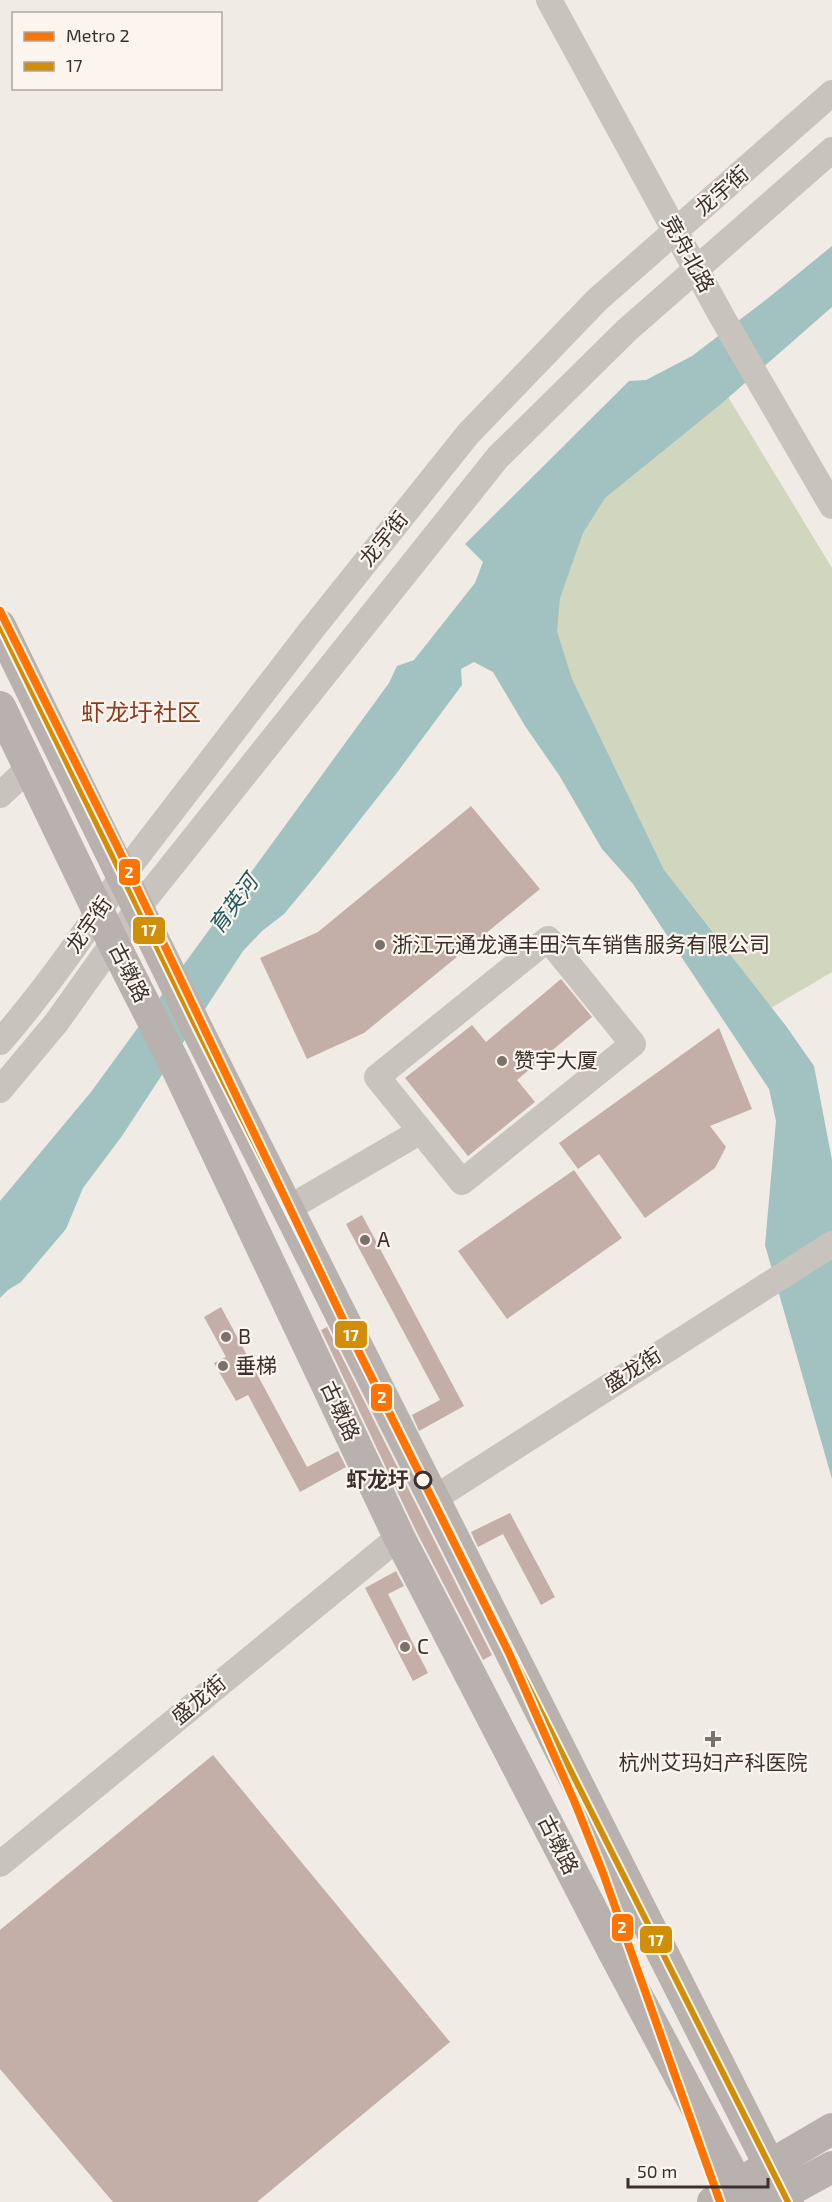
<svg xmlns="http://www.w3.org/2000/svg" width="832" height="2202" viewBox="0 0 832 2202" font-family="'Exo 2','Noto Sans SC',sans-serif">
<rect width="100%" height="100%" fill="#f0ebe5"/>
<path fill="#d1d6bf" d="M713,372L832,568V972L747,1022L493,593Z"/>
<path fill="#a1c2c1" d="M832,246V307L721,404L605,498L583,533L560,598L557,631L572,679L664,870L786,1026L814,1066L832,1160V1479L765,1245L776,1121L769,1089L633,884L602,849L559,775L525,726L493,672L474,662L461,669L462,685L396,774L319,872L284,914L262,931L243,951L122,1136L83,1188L66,1229L21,1282L8,1290L0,1298V1201L91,1092L389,683L397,666L414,660L475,583L483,562L465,544L629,381L646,380L692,356L767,299Z"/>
<path fill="#c3afa7" d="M471,806L540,889L364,1033L307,1059L260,958L318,932Z
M561,979L592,1017L517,1080L535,1102L468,1156L405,1078L472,1025L486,1042Z
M719,1028L752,1109L710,1126L726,1147L715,1168L645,1218L599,1154L578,1169L559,1143Z
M574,1170L622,1238L507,1319L458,1251Z
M362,1215L464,1406L419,1431L412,1415L440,1400L346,1224Z
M221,1307L307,1467L338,1451L346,1467L300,1492L248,1395L236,1401L214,1363L226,1357L204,1317Z
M327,1327L492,1655L483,1660L415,1529L321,1330Z
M510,1513L555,1597L541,1605L503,1534L478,1547L471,1532Z
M396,1571L404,1586L388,1594L428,1673L413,1681L365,1588Z
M213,1755L450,2042L257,2202H113L0,2069V1930Z"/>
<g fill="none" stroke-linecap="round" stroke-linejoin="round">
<path stroke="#c9c3be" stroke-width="26" d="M549,0L722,317L832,506
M0,795L30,767
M548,939L633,1044L462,1182L377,1077Z
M0,1042C45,990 85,934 122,876L309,633L468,434L597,300L832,93
M0,1090L56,1023L138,908L498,457L627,330L832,150
M289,1208L421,1131
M435,1498L832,1244
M0,1864L399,1537"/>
<path stroke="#b8b1ad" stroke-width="32" d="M0,626L198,1031L788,2202
M0,707L114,944L175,1064L399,1537L612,1949L747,2202
M713,2202L738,2184L832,2129
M768,2202L832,2167"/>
<defs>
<path id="bus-1" d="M0,626L198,1031L788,2202"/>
</defs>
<use href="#bus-1" stroke="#fbf5ee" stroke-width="10"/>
<use href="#bus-1" stroke="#d18e09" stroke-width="6"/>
<defs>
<path id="metro-1" d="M0,611L117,846L348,1330L509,1653L575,1803L603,1873L720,2202"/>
</defs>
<use href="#metro-1" stroke="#fbf5ee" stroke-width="12"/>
<use href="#metro-1" stroke="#ff7300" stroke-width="8"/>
</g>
<g fill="#7a716c" stroke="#fbf5ee" stroke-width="2">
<circle cx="380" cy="945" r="6"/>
<circle cx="502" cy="1061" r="6"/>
<circle cx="365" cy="1240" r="6"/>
<circle cx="226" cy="1337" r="6"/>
<circle cx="223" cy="1366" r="6"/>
<circle cx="405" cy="1647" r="6"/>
<path d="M710 1730h6v6h6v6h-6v6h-6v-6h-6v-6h6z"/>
</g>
<circle fill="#fbf5ee" stroke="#3b302b" stroke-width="3" cx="423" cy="1480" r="8"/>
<g text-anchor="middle" stroke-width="4.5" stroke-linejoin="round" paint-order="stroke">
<g font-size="21" fill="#3b302b" stroke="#fbf5ee">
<text transform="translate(722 191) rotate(-41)" y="7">龙宇街</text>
<text transform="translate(688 254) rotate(61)" y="7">竞舟北路</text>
<text transform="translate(384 539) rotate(-51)" y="7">龙宇街</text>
<text transform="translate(89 925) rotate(-55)" y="7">龙宇街</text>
<text transform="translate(129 973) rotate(63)" y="7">古墩路</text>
<text transform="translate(633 1370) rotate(-33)" y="7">盛龙街</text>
<text transform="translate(340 1411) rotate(65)" y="7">古墩路</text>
<text transform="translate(199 1700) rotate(-40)" y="7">盛龙街</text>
<text transform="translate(558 1845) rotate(63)" y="7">古墩路</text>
</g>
<g font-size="21" fill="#3b302b" stroke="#fbf5ee" text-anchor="start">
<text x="392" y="952">浙江元通龙通丰田汽车销售服务有限公司</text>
<text x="514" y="1068">赞宇大厦</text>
<text x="377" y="1247">A</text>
<text x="238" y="1344">B</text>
<text x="235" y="1373">垂梯</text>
<text x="417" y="1654">C</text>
<text x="713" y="1770" text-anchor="middle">杭州艾玛妇产科医院</text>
</g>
<g font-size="21" font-weight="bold" fill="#3b302b" stroke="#fbf5ee" text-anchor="end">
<text x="409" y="1487">虾龙圩</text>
</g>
<g font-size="22" font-style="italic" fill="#1f5a5e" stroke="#fbf5ee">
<text transform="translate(233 904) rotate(-54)" y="8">育英河</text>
</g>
<g font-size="24" fill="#8c3b22" stroke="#fbf5ee">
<text x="141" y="721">虾龙圩社区</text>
</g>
</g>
<g stroke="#fbf5ee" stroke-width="2">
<rect x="118" y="858" width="23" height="28" rx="6" fill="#ff7300"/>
<rect x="132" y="916" width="34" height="29" rx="6" fill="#d18e09"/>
<rect x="334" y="1320" width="34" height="29" rx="6" fill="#d18e09"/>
<rect x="370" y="1383" width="23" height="29" rx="6" fill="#ff7300"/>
<rect x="611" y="1913" width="23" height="29" rx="6" fill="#ff7300"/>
<rect x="639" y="1925" width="34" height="29" rx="6" fill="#d18e09"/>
</g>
<g font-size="16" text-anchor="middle" font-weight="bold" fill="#fff">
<text x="129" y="878">2</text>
<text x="149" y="936">17</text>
<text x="351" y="1341">17</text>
<text x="382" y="1403">2</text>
<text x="622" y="1933">2</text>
<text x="656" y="1946">17</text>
</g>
<rect x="12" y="12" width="210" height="78" fill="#fbf5ee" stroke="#aea6a0" stroke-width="1.5"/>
<rect x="24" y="32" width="30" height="9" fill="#ff7300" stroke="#aea6a0" stroke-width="1.5"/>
<text x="66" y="42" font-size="18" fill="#3b302b">Metro 2</text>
<rect x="24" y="62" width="30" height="9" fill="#d18e09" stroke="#aea6a0" stroke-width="1.5"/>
<text x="66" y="72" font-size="18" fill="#3b302b">17</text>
<path d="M628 2178v9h140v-9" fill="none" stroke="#3b302b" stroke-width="3"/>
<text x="637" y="2178" font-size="18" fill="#3b302b" stroke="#fbf5ee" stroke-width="4.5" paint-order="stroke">50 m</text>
</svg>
